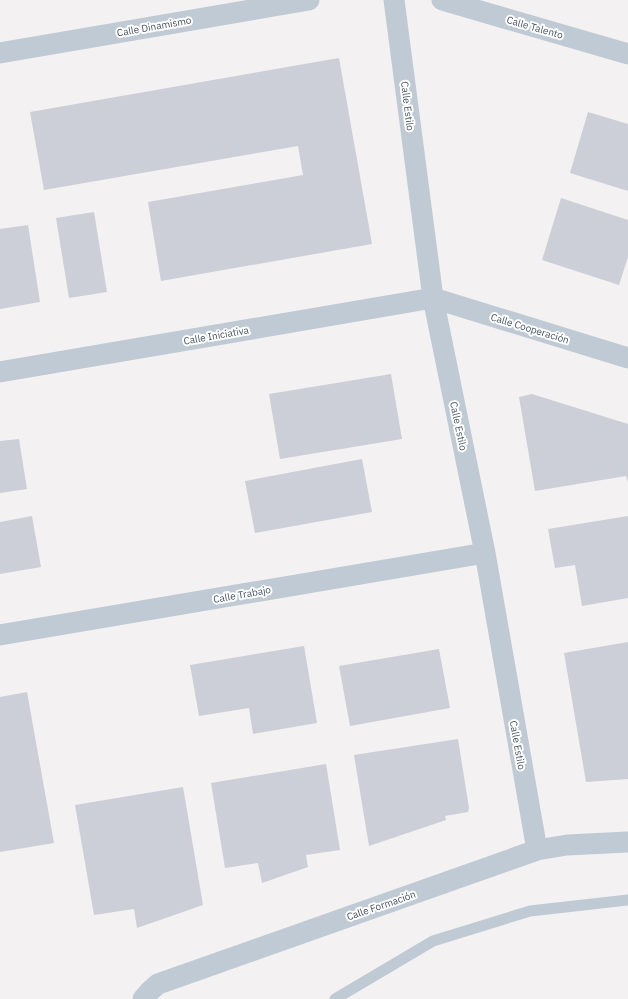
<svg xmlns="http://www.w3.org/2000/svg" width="628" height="999" viewBox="0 0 628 999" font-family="'IBM Plex Sans',sans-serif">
<rect width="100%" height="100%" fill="#f3f1f1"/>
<path fill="#cccfd7" d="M339,58L372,244L161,281L148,202L303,175L298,146L44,190L30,112Z
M588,112L628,124V191L570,173Z
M561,198L628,220V257L619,285L542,260Z
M94,212L107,292L69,298L56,218Z
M28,225L40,302L0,309V229Z
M391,374L402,439L280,459L269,394Z
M532,394L628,424V482L626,476L535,491L519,397Z
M19,439L27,489L0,493V441Z
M362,459L372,512L255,533L245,481Z
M32,516L41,567L0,574V522Z
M628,516V598L582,606L575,565L555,568L548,529Z
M628,642V779L586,782L564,653Z
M304,646L317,723L253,734L249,708L199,716L190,665Z
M439,649L450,708L350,726L339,666Z
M27,692L54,843L0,852V697Z
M458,739L469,808L468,812L445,816L446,820L369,846L354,755Z
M326,764L340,850L306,855L308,867L262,883L258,863L225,868L211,783Z
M183,787L203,905L137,928L134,909L94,915L75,805Z"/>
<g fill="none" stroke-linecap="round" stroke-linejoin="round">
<path stroke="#c0cad4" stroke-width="11" d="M335,999L433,941L530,911L628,900"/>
<path stroke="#c0cad4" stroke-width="21" d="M394,0L433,298L485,553L537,850
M442,0L628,54
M0,53L309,0
M0,372L433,298L628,358
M0,635L485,553
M143,999L150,991L158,984L537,850L567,845L628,842"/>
</g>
<g text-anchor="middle" stroke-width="4" stroke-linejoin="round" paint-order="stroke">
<g font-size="10" fill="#465361" stroke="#fff">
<text transform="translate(154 26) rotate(-10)" y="4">Calle Dinamismo</text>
<text transform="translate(535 27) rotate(16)" y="4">Calle Talento</text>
<text transform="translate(408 106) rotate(83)" y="4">Calle Estilo</text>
<text transform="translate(530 328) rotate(17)" y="4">Calle Cooperación</text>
<text transform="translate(216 335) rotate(-10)" y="4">Calle Iniciativa</text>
<text transform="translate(459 426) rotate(78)" y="4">Calle Estilo</text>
<text transform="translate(242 594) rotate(-10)" y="4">Calle Trabajo</text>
<text transform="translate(518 745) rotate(80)" y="4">Calle Estilo</text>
<text transform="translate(381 905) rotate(-19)" y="4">Calle Formación</text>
</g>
</g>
</svg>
